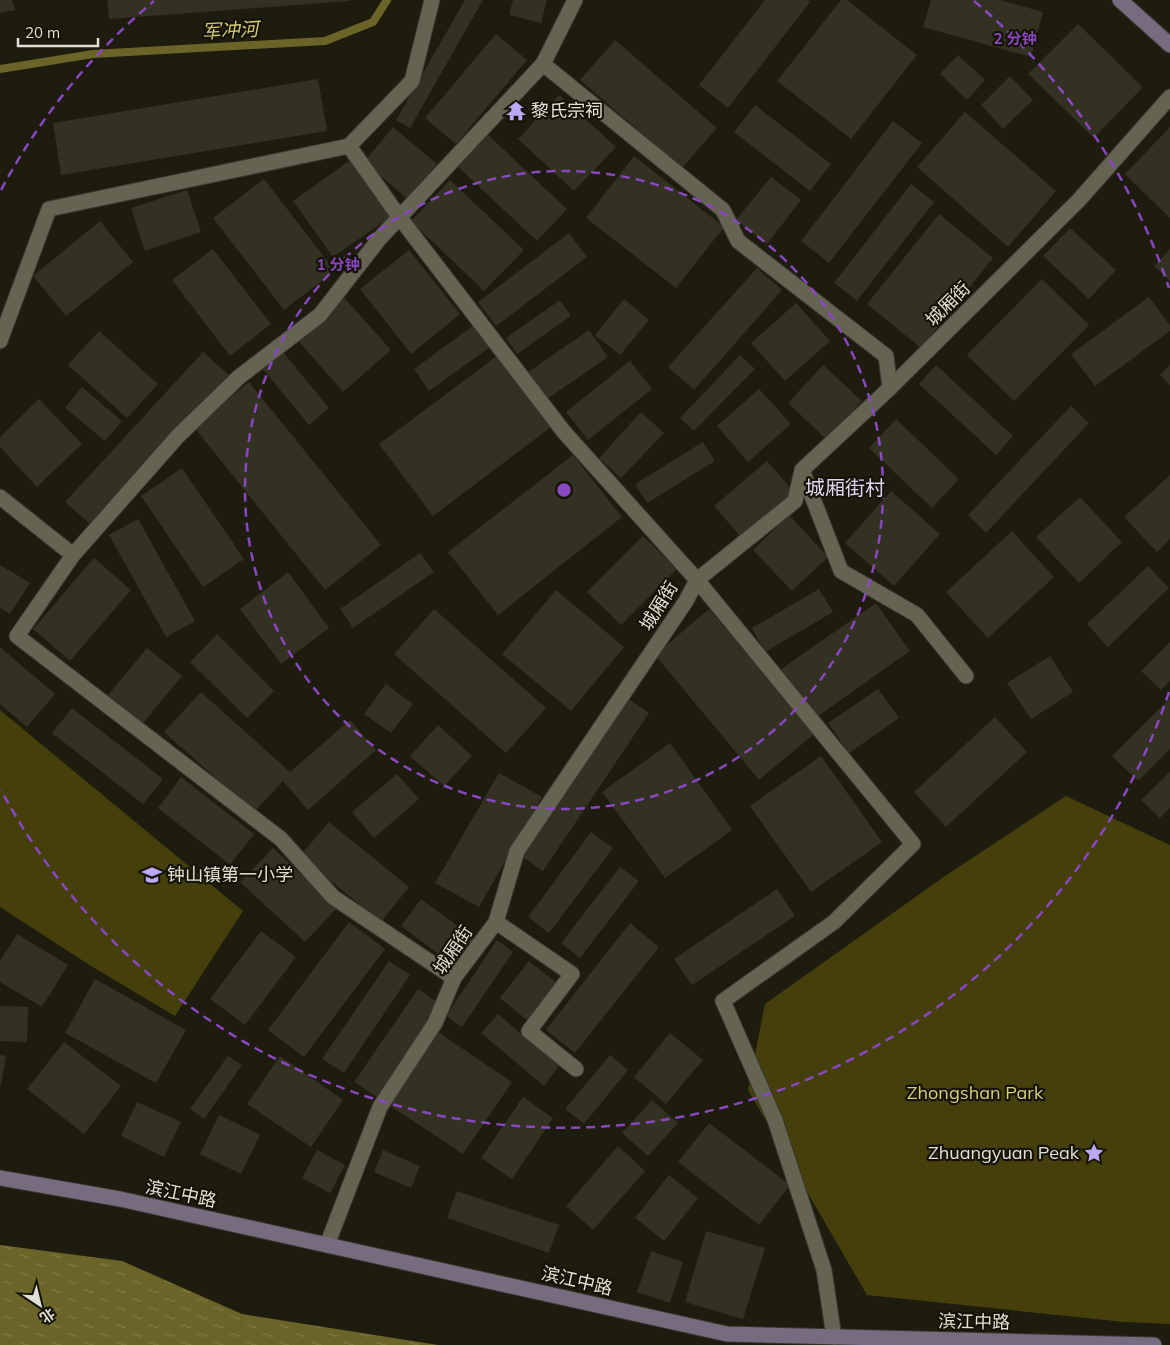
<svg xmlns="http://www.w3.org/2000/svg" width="1170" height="1345" viewBox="0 0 1170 1345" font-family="Mulish,'Noto Sans SC',sans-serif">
<defs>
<pattern id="water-ripples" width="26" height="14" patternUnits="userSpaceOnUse" patternTransform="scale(1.25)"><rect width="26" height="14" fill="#6b6428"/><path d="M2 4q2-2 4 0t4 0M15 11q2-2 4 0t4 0" fill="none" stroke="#807a46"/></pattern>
</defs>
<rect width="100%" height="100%" fill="#1e1c0e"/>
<path fill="#453f0c" d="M0,710L243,911L175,1016L91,966L0,907Z
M1066,796L1170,845V1324L1124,1322L867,1295L748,1090L765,1004L945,876Z"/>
<path fill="url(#water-ripples)" d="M0,1245L122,1261L242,1314L438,1345H0Z"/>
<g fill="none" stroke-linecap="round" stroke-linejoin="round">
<path stroke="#6b6428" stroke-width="8" d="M0,69L93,54L325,41L373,22L387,0"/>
</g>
<path fill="#333122" d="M0,0H12L15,10L0,13Z
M107,0H350V1L109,19Z
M465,0H483L410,128L396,120Z
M513,0H547L541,23L509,15Z
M765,0H807L810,2L728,108L699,85Z
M841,0H847L917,55L851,139L777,81Z
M931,0H1000L1043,12L1031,57L923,27Z
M1078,24L1143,87L1094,138L1028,74Z
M496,34L527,60L456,144L425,118Z
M615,40L717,128L682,168L580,80Z
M958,55L985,80L967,100L940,74Z
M1010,76L1033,100L1003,129L981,105Z
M318,79L327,131L61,175L53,123Z
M559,95L616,147L574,191L518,139Z
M755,105L831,164L810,191L734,132Z
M965,112L1056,191L1008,247L917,167Z
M893,121L922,143L829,263L801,241Z
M393,127L437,164L408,199L364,162Z
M1170,127V218L1125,174Z
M488,135L567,209L537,241L458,167Z
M634,156L724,227L676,288L586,218Z
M352,159L392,216L333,257L293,201Z
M771,177L801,200L767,244L736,220Z
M264,179L335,271L284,310L213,218Z
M450,180L524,250L484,291L411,221Z
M911,184L934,202L857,301L834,283Z
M187,190L201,232L145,251L131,208Z
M939,214L993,258L921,348L867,304Z
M100,221L133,262L66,316L33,276Z
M1070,228L1116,270L1089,299L1043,256Z
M569,233L587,257L496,326L478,302Z
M213,249L271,324L230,356L172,280Z
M1170,249V281L1154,266Z
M409,250L460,314L411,354L360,289Z
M757,268L782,290L694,390L668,367Z
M1042,279L1089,325L1014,401L967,355Z
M342,295L391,350L343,392L295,337Z
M1149,297L1170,325V331L1095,386L1071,354Z
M624,299L649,320L620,355L595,335Z
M560,300L571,316L517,354L506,338Z
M796,303L830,341L785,381L751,343Z
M474,325L490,347L429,391L414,369Z
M589,330L608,357L547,399L528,372Z
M99,331L158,384L127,418L68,365Z
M282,351L329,408L309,425L262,368Z
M203,352L229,375L91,525L65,502Z
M740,355L755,369L694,431L680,418Z
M497,356L551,427L433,516L379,444Z
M630,361L652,389L588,440L566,412Z
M823,365L862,401L826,439L788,403Z
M936,365L1013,436L996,455L919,384Z
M1170,365V385L1160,375Z
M249,382L381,545L325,590L193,426Z
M82,387L122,421L105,441L65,408Z
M759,389L791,424L748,462L717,426Z
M39,399L82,444L37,487L0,447V437Z
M1071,406L1089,423L986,533L968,515Z
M641,412L664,433L621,478L599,458Z
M896,419L959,479L932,508L869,448Z
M703,442L715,461L647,503L635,484Z
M573,455L622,517L498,615L448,552Z
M767,461L794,492L741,537L714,506Z
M182,468L244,559L203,587L141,496Z
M1170,475V539L1157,552L1124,517Z
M891,491L940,534L894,586L845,543Z
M1080,497L1122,542L1079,583L1036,537Z
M789,515L828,557L792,591L753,550Z
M138,519L195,621L166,637L109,535Z
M1012,531L1054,577L988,638L946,592Z
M643,536L677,569L621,625L587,592Z
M420,553L434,572L353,628L340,609Z
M94,558L131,590L70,661L33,629Z
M0,565L30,583L10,614L0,608Z
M1148,566L1169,588L1108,647L1087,624Z
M288,572L329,628L281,664L240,609Z
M819,589L833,612L765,652L752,628Z
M556,590L624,647L571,711L502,654Z
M876,603L910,651L815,718L781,669Z
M434,609L546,708L506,753L394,654Z
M709,609L814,734L759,780L655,655Z
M217,634L274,691L247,718L190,662Z
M1170,642V681L1161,690L1141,671Z
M0,647L55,694L27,727L0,704Z
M147,648L182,676L143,723L108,695Z
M1050,656L1073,692L1031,719L1007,683Z
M386,684L413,704L391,733L364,714Z
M878,689L899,718L849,753L828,723Z
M201,692L290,772L350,720L376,750L308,810L283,781L254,812L164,732Z
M626,697L649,713L543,871L520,855Z
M1170,698V749L1138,781L1112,756Z
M72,708L163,779L143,804L52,733Z
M995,717L1027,752L946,827L914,792Z
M438,725L472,756L444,786L410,756Z
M670,743L732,830L665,878L602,792Z
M821,756L882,842L811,892L750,806Z
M1170,772V808L1160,818L1141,800Z
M499,773L542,797L479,907L435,883Z
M397,774L419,799L374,838L352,812Z
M181,777L254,834L230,865L158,808Z
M329,822L409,887L381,922L300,856Z
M591,832L613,848L549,933L528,917Z
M273,848L337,908L305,942L240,882Z
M620,867L639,881L580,958L561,943Z
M777,889L795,916L692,985L674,959Z
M421,899L476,939L456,967L401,926Z
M349,922L385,949L304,1057L268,1030Z
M630,923L659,947L575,1053L546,1030Z
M261,931L296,957L245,1025L210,999Z
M17,934L68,965L42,1007L0,982V961Z
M497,940L513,952L462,1027L446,1016Z
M389,961L410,975L344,1073L322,1059Z
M529,961L557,983L527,1020L500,998Z
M95,979L186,1030L156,1083L65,1033Z
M418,989L440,1004L377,1097L354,1082Z
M0,1006L28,1007L27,1042L0,1041Z
M498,1014L559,1066L544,1086L481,1033Z
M438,1032L512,1082L463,1154L389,1105Z
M670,1033L703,1060L666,1104L634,1077Z
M64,1042L121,1086L84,1134L27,1089Z
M0,1055L6,1056L1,1085H0Z
M610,1055L628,1070L584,1124L565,1109Z
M228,1056L242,1065L204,1119L190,1109Z
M280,1056L343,1100L311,1147L247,1104Z
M523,1097L553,1118L512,1179L481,1158Z
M652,1100L678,1123L648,1156L622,1133Z
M137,1102L181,1122L164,1157L121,1136Z
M219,1115L260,1135L241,1174L200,1154Z
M709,1123L790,1185L759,1225L678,1162Z
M618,1146L645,1171L593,1230L566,1206Z
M317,1150L345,1165L330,1193L302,1178Z
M383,1150L420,1166L411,1188L374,1172Z
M669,1175L698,1198L664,1241L635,1218Z
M457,1191L559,1225L549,1253L447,1218Z
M706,1231L765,1248L743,1319L685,1302Z
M651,1251L683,1262L670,1303L637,1292Z"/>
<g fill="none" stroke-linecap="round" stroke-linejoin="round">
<defs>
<path id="lane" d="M543,64L723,210L738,241L886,356L890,388
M349,146L400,218L564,432L697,580L913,844L834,922L723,1001L775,1120L824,1270L834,1337
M0,341L49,209L349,146L412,81L432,0
M802,470L841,571L917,615L966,676
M0,497L73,555L178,436L239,377L320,315L380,238L543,64L575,0
M73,555L17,636L281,839L333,897L454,978
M496,922L572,974L529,1031L576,1069
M327,1245L380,1107L435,1023L454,978L496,922L517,851L686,601L697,580L795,501L802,470L890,388L1079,200L1170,97"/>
<path id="secondary" d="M1120,0L1170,45
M0,1178L120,1199L727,1334L1154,1345"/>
</defs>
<use href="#lane" stroke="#38372f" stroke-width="17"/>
<use href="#secondary" stroke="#38372f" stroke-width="17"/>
<use href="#lane" stroke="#656352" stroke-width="15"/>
<use href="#secondary" stroke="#766b7f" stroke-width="15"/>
</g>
<g fill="none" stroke="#8a47c2" stroke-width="2.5" stroke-dasharray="9 6">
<circle cx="564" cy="490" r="319"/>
<path d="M1169 692A638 638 0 0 1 1 790M1 190A638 638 0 0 1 154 1M974 1A638 638 0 0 1 1169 288"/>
</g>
<defs>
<symbol id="temple-bare" viewBox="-9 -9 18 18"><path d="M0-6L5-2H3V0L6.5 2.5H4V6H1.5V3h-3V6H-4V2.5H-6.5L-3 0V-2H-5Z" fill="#bca9f5" stroke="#151305" stroke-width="2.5" paint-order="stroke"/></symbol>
<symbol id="school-bare" viewBox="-9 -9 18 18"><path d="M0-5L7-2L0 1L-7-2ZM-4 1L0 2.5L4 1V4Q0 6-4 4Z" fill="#bca9f5" stroke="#151305" stroke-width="2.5" paint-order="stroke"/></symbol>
<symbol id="sight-bare" viewBox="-9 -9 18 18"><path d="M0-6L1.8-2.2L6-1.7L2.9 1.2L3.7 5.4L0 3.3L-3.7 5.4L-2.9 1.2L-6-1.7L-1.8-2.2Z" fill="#bca9f5" stroke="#151305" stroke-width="2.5" paint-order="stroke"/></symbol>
</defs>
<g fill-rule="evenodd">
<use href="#temple-bare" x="502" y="97" width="28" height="28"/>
<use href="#school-bare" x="138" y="861" width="28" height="28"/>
<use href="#sight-bare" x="1080" y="1139" width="28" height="28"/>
</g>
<g text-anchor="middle" stroke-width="4.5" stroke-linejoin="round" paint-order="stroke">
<g font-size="18" fill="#e0e0d6" stroke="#151305" text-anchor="start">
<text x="531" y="117">黎氏宗祠</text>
<text x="167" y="881">钟山镇第一小学</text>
<text x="1079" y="1159" text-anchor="end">Zhuangyuan Peak</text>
</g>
<g font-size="18" fill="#e0e0d6" stroke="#151305">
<text transform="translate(948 304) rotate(-45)" y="6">城厢街</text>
<text transform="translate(659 606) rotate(-58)" y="6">城厢街</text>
<text transform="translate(453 950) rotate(-56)" y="6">城厢街</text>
<text transform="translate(181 1194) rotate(12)" y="6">滨江中路</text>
<text transform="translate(577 1281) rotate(13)" y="6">滨江中路</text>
<text transform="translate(974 1322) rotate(1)" y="6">滨江中路</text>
</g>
<g font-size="18" fill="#d9d077" stroke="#151305">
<text x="975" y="1099">Zhongshan Park</text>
</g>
<g font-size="19" font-style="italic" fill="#d4ca72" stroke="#151305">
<text transform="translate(230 30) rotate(-3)" y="7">军冲河</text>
</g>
<g font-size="20" fill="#ded8f5" stroke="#151305">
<text x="845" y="495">城厢街村</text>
</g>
</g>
<circle cx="564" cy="490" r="8" fill="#8a47c2" stroke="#151305" stroke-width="2.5"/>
<g font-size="15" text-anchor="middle" font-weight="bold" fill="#8a47c2" stroke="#151305" stroke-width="4.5" stroke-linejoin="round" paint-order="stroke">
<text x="1015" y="44">2 分钟</text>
<text x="338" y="270">1 分钟</text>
</g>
<g transform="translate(40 1305) rotate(145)" stroke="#151305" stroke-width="4" paint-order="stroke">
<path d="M0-4L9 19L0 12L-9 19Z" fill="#e0e0d6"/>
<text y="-8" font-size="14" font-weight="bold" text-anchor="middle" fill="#e0e0d6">北</text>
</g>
<path d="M18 38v8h80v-8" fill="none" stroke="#e0e0d6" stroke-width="2.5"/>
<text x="25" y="38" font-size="15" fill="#e0e0d6" stroke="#151305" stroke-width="4" paint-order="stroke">20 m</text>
</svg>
